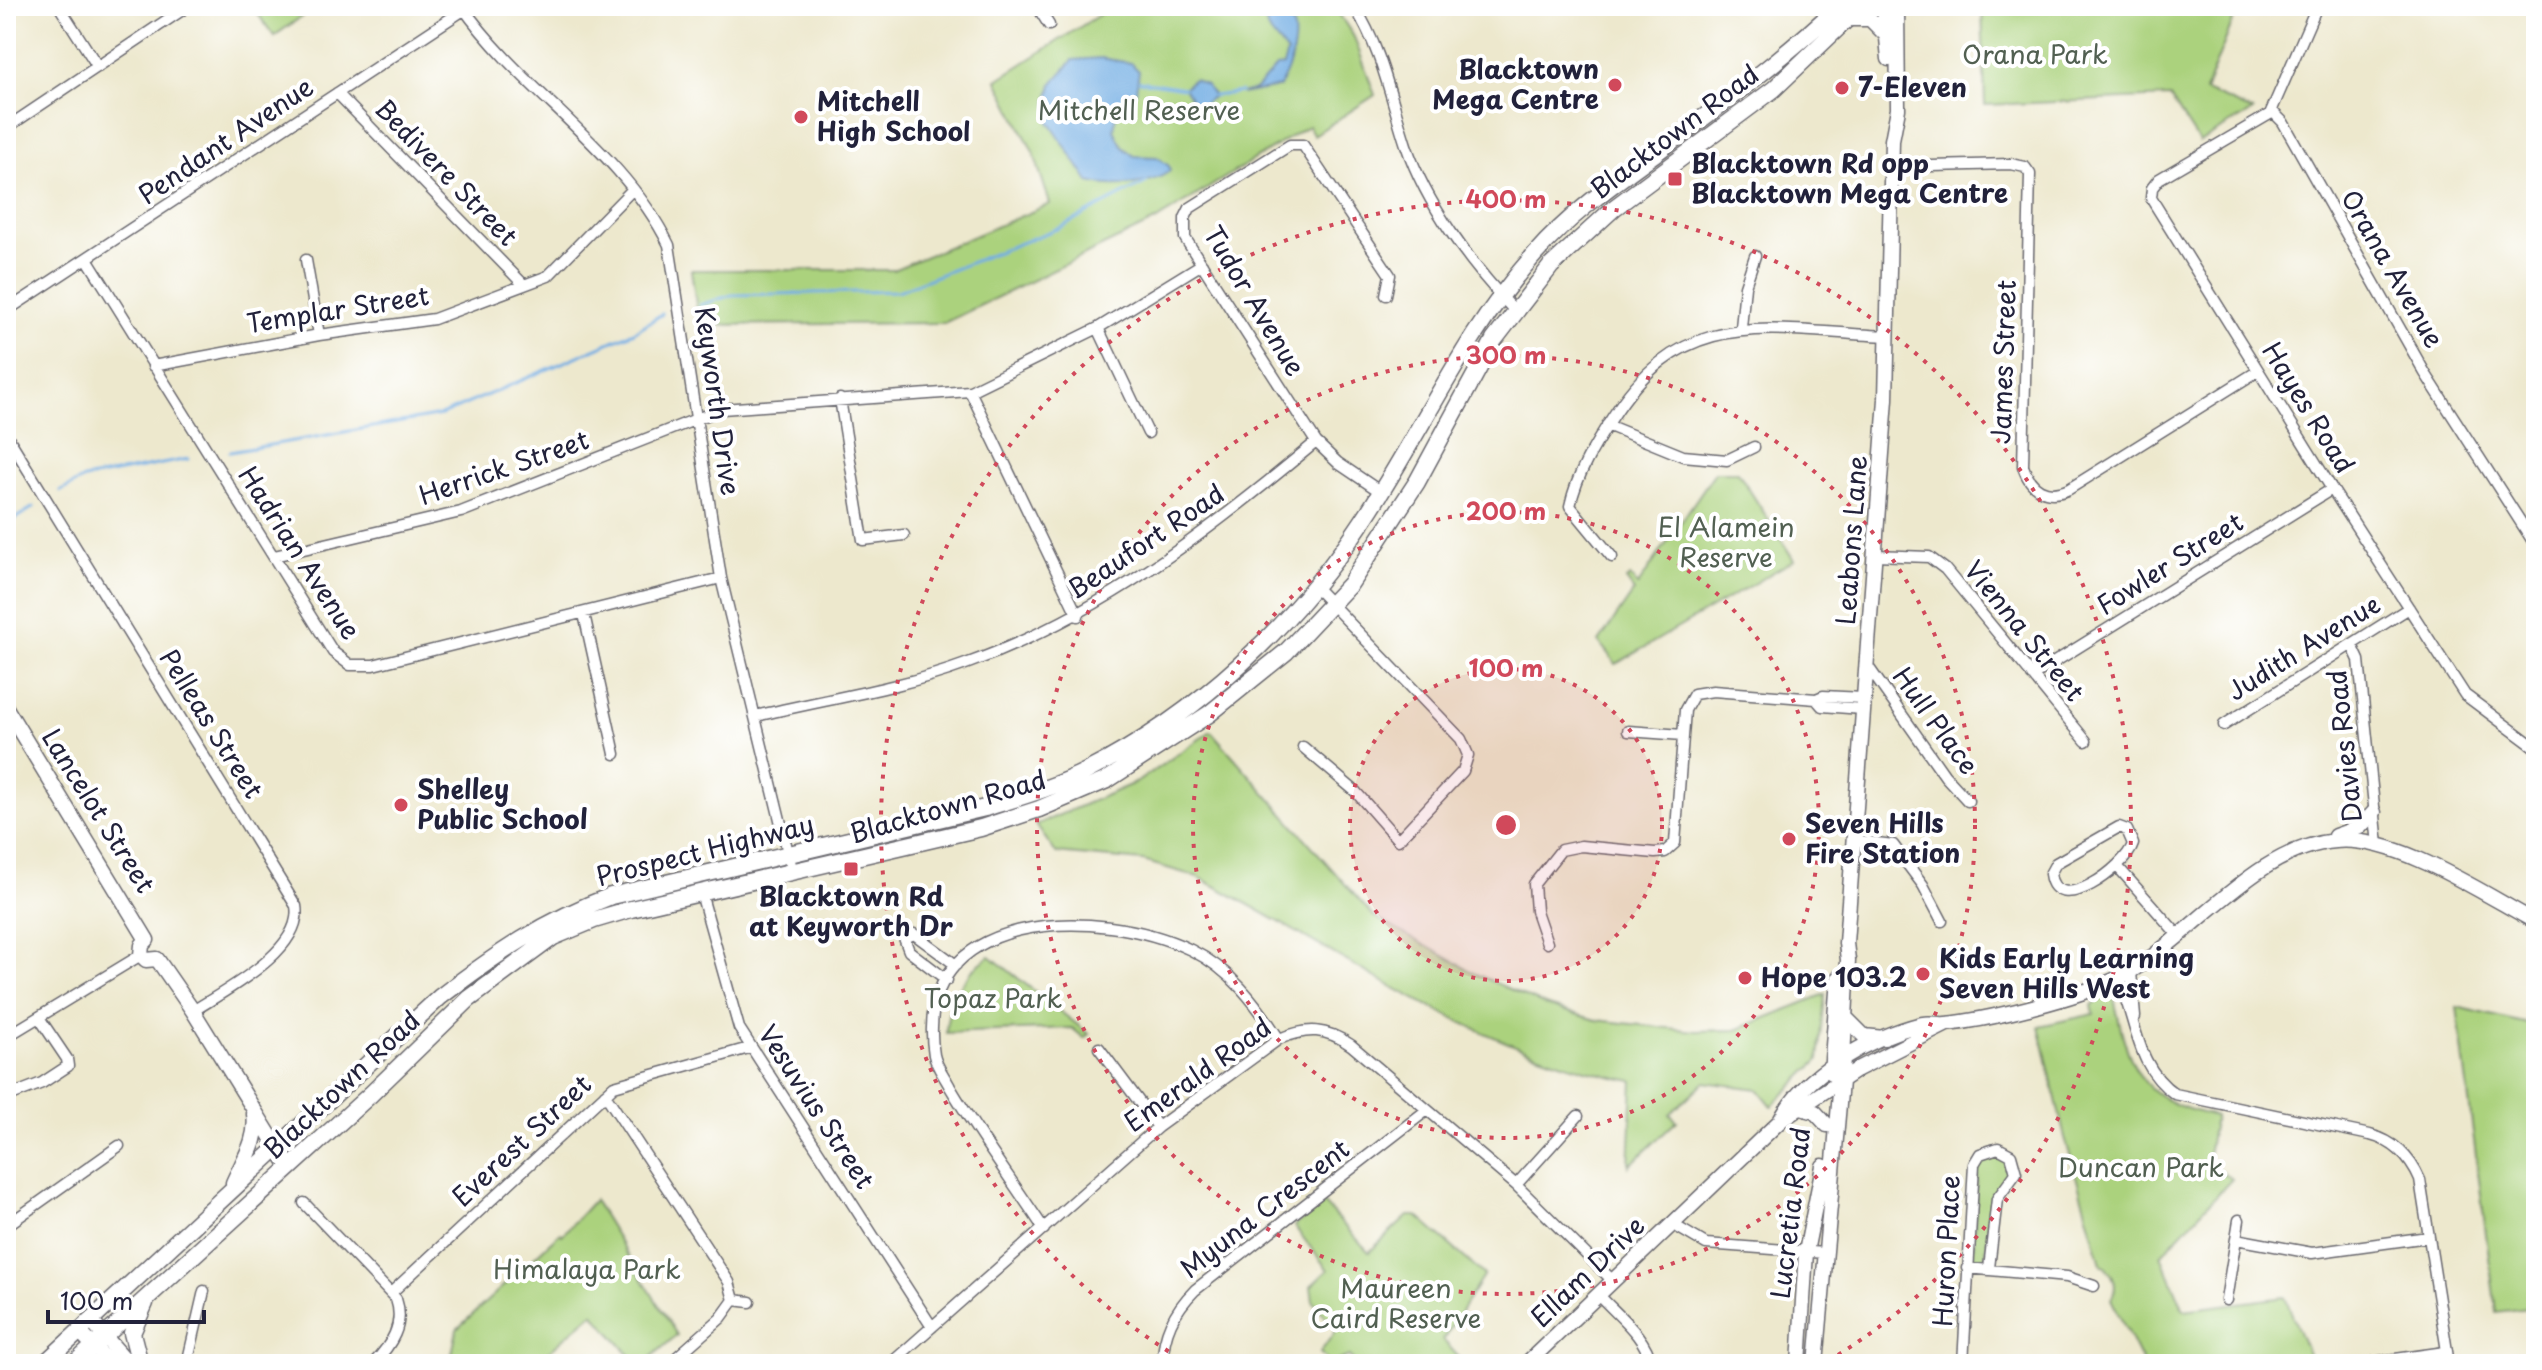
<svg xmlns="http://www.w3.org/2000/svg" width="2542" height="1370" viewBox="0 0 2542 1370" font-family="'Playpen Sans',sans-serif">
<rect width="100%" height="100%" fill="#fff"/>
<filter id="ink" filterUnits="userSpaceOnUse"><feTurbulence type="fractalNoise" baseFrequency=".0125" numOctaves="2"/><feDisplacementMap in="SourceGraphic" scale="16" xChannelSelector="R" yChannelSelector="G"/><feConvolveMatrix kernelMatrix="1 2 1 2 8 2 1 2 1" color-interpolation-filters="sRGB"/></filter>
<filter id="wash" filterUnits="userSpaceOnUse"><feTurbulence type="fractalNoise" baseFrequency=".006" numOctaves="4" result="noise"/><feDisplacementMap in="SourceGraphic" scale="32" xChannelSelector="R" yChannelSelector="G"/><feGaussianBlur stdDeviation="1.8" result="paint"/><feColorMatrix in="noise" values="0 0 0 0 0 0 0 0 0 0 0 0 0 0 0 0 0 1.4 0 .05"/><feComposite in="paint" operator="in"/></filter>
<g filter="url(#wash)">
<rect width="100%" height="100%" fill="#ede8cd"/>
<path fill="#abd27d" stroke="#667a5c" stroke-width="2" d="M252,6H303L307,13L274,36Z
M1113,6H1334L1354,37L1375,95L1314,135L1308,126L1155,221L944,323L699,325L691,270H893L1050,204L1034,154L997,80Z
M1982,6H2239L2205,91L2253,111L2199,142L2170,97L1985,105Z
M1715,472H1738L1794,560L1616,664L1599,642L1634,591L1626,580L1630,577L1638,585Z
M1211,731L1373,916L1478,975L1545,1005L1596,1020L1695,1031L1736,1030L1825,994L1819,1060L1772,1106L1758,1089L1704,1082L1670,1114L1677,1121L1629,1166L1633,1081C1474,1051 1339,951 1198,877L1143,861L1056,853L1036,825L1137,782Z
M990,956L1089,1034L1084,1038L1072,1028L946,1033C947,1001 963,974 990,956Z
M2113,993C2128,1066 2137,1101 2215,1116L2207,1160L2232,1179L2161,1255L2184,1310L2285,1297L2312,1364H2143L2111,1299C2119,1286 2114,1272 2101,1264L2064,1134L2039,1026L2094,1014L2092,1005Z
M2457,1007L2536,1026V1307L2496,1312Z
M1993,1152L2009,1161L2011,1173L1991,1202L1986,1255L1980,1261L1973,1256L1978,1164Z
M594,1200L677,1335L643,1364H638L593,1313L534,1364H450L457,1329L560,1233L562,1235Z
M1324,1204L1369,1252L1408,1216H1417L1484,1275L1443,1340L1465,1364H1357L1349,1356L1330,1364L1320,1353L1336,1330L1313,1301L1311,1286L1328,1270L1294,1226Z"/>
<path fill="#72ade3" stroke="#4a688f" stroke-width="2" d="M1264,6H1270L1293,25C1298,43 1289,71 1279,87L1241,94L1255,90L1276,67L1283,66L1287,53L1267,28Z
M1101,58L1131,63L1139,71L1136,91L1116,115L1114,130L1123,147L1134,156L1157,157L1169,166L1170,171C1150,186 1112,188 1089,182L1049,122L1048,99L1052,84L1073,60Z
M1193,79L1206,85L1214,96L1201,105L1194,103L1184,88Z"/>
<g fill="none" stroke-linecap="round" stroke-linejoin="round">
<path stroke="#72ade3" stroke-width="3" d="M1139,81L1184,88
M1214,96L1241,92
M700,305L732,295L898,291L1059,228L1147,182
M230,452L441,415L634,332L662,314
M61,491L84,479L188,459
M6,524L34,507"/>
</g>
</g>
<g filter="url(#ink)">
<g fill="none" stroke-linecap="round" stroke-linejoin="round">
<defs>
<path id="street" d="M59,6L98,67
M462,6C522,92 622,149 669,245L721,578L793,873
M1037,6L1049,25
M1354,6C1382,50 1390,96 1406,145C1426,204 1471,265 1514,310
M2317,6L2270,114L2159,179L2152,188L2151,198L2332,489L2465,695L2536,748
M337,93L523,284
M2272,111L2283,122L2425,373L2536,546
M6,128L188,6
M1892,167L2011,164L2025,167L2030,174L2023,466C2030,489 2047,499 2069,489L2258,371
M88,260L333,652L350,665H373L721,578
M306,260L319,335
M6,311L468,7
M1098,328L1148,433
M1741,328L1745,286L1755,256
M153,366L319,335L434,319L548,276L633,189
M970,391L1078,616
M840,399L863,540L904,535
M1607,425L1683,456L1727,460L1754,447
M6,434L296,906C304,950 224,991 193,1011
M1381,492L1338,463L1316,442L1185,238V218L1190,208L1290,145H1303L1390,275L1386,295
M1875,555L1929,557L1945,569L2086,741
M274,556L461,512L722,409L970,391L1098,328L1202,264
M1612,557L1570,506C1577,474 1594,446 1612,418C1684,303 1771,331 1888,336
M584,614L615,754
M2352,645L2359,660L2378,845
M1867,665L1945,776L1968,801
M2032,676L2332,489
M1816,699L1822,706L1862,709
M756,716C821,700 901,688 963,665C1098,617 1207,533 1316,442
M2224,725L2409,608
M1628,731L1683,735
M1303,747L1355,791L1398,840L1463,771L1468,755L1461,739L1315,587
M2119,827L2127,830L2133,844C2126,867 2056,919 2050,874L2056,863Z
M1853,840L1893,845L1923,885L1942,921
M2117,866L2178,935
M701,893L739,1028L932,1327
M1547,943L1536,911L1534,884L1561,850L1581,846L1655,853L1665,852L1675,843L1685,710L1694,694L1713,691L1816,699L1823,696L1863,698
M2131,972L2135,1017
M2118,979C2137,1019 2135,1067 2175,1094L2370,1135C2394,1141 2410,1157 2420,1180L2449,1364
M947,980L909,951L904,938L914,934L956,965
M6,1037L141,955
M1099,1048L1158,1127
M605,1094L729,1282L734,1300
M6,1097L42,1083L68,1066L67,1059L40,1019
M1516,1185L1578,1116
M304,1203L396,1299C405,1325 391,1345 373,1364
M1672,1224L1706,1244L1824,1253
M6,1226L119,1146
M1044,1229C1013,1182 979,1136 950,1087C945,1077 936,1066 934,1055C910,908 1098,905 1191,950C1230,969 1256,1003 1279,1039
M2236,1239L2312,1253L2428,1237
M1967,1268L2067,1277L2094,1286
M392,1292L614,1086L749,1048
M1599,1295C1617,1315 1647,1337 1651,1364
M2226,1300L2239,1220
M2374,1362L2445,1352
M187,1364L204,1291
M669,1364L721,1318L734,1300L750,1302
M890,1364L1158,1127L1279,1039C1308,1027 1326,1028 1351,1045L1516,1185L1613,1281
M1163,1364C1162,1334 1174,1311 1195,1290L1427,1110
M1963,1364L1974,1164L1980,1154L1998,1148L2011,1155L2016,1173L1997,1199L1989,1268"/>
<path id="secondary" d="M1884,6L1889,59
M1847,19H1870L1887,36
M6,708L147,940
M2335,836L2360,827L2374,812
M147,940L142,945L141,955L146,960L157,959
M157,959L193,1011L290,1168
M1845,1017L1864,1036L1884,1038
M1831,1073L1838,978
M1801,1108L1815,1112L1827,1125
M1780,1121C1805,1072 1871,1037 1922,1024C1931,1022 1938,1025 1946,1024C1989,1020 2065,1000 2105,984C2183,953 2247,849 2335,841C2397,835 2482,893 2536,922
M90,1320L129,1364
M79,1331L111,1364
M1526,1364L1780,1121L1858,1069L1945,1025
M1799,1364L1806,1252L1823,1166
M1816,1364L1843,1059L1848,960L1846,943L1886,399L1892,140L1898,109L1897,6"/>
<path id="primary" d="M234,1183C244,1160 259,1140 255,1114
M44,1364L440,997C496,954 545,921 611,896L985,808C1020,797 1055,787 1087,771C1198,715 1294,625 1362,522C1421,434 1464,333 1535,254C1573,211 1619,180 1665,146C1725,102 1785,57 1839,6
M74,1364L371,1094L469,999L553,937L594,920L631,909L981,828L1039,809L1107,780L1209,714L1286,652L1350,584L1417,482L1494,340L1551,266L1614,208L1774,89L1861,6
M140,1364L132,1333L145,1303"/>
</defs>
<use href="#street" stroke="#69676e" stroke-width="13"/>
<use href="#secondary" stroke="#69676e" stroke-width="17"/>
<use href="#primary" stroke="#69676e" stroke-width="19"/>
<use href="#street" stroke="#fff" stroke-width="10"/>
<use href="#secondary" stroke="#fff" stroke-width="14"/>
<use href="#primary" stroke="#fff" stroke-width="16"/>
</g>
</g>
<circle cx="1506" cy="825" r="156" fill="#d1495b" fill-opacity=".12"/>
<g fill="none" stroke="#d1495b" stroke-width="4" stroke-dasharray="4 8">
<circle cx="1506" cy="825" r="156"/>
<circle cx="1506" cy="825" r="313"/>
<circle cx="1506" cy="825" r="469"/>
<path d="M1189 1364A625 625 0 1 1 1823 1364"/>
</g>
<g fill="#d1495b" stroke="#fff" stroke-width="3">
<circle cx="1615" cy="85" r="8"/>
<circle cx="1842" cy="88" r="8"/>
<circle cx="801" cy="117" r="8"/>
<rect x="1667" y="171" width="16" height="16" rx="4"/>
<circle cx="401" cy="805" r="8"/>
<circle cx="1789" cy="839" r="8"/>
<rect x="843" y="861" width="16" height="16" rx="4"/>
<circle cx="1923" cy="974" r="8"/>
<circle cx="1745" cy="978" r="8"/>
</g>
<g text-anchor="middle" stroke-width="8" stroke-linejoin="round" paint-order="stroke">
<g font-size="26" fill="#526052" stroke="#fff">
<text x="2035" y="64">Orana Park</text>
<text x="1139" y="120">Mitchell Reserve</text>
<text x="1726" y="537">El Alamein<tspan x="1726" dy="30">Reserve</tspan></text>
<text x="993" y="1008">Topaz Park</text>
<text x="2141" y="1177">Duncan Park</text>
<text x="587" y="1279">Himalaya Park</text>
<text x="1396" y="1298">Maureen<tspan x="1396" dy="30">Caird Reserve</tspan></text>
</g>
<g font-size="26" font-weight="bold" fill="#22223b" stroke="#fff" text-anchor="start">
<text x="1599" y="79" text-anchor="end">Blacktown<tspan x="1599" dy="30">Mega Centre</tspan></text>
<text x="1858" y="97">7-Eleven</text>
<text x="817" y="111">Mitchell<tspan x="817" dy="30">High School</tspan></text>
<text x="1691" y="173">Blacktown Rd opp<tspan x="1691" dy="30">Blacktown Mega Centre</tspan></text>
<text x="417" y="799">Shelley<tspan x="417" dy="30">Public School</tspan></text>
<text x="1805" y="833">Seven Hills<tspan x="1805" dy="30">Fire Station</tspan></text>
<text x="851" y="906" text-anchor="middle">Blacktown Rd<tspan x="851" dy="30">at Keyworth Dr</tspan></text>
<text x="1939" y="968">Kids Early Learning<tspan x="1939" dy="30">Seven Hills West</tspan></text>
<text x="1761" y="987">Hope 103.2</text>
</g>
<g font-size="26" fill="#22223b" stroke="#fff">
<text transform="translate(1675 132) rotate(-37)" y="9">Blacktown Road</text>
<text transform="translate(226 141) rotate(-34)" y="9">Pendant Avenue</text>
<text transform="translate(446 173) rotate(46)" y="9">Bedivere Street</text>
<text transform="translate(2392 269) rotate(60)" y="9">Orana Avenue</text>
<text transform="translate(1254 301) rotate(59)" y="9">Tudor Avenue</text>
<text transform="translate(338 310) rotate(-9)" y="9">Templar Street</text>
<text transform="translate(2004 362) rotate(-88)" y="9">James Street</text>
<text transform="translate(717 401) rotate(82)" y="9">Keyworth Drive</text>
<text transform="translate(2308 408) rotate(58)" y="9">Hayes Road</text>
<text transform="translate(504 468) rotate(-19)" y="9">Herrick Street</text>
<text transform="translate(1852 540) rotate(-86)" y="9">Leabons Lane</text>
<text transform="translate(1146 542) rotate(-34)" y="9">Beaufort Road</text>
<text transform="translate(299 553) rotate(57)" y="9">Hadrian Avenue</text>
<text transform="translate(2170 564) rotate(-32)" y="9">Fowler Street</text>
<text transform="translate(2024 631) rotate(51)" y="9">Vienna Street</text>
<text transform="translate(2304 648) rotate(-32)" y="9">Judith Avenue</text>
<text transform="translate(1935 721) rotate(54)" y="9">Hull Place</text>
<text transform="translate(211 724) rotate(58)" y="9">Pelleas Street</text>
<text transform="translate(2345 746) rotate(-96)" y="9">Davies Road</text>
<text transform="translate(948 807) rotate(-16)" y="9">Blacktown Road</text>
<text transform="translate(98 811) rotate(58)" y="9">Lancelot Street</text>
<text transform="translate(705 851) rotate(-14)" y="9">Prospect Highway</text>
<text transform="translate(1198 1075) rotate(-36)" y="9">Emerald Road</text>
<text transform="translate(342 1085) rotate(-43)" y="9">Blacktown Road</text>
<text transform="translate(816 1107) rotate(57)" y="9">Vesuvius Street</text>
<text transform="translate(522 1141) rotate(-43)" y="9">Everest Street</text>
<text transform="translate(1265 1209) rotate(-38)" y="9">Myuna Crescent</text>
<text transform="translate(1791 1213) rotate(-83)" y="9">Lucretia Road</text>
<text transform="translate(1947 1251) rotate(-87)" y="9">Huron Place</text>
<text transform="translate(1588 1272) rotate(-44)" y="9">Ellam Drive</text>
</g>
</g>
<circle cx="1506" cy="825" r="12" fill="#d1495b" stroke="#fff" stroke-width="4"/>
<g font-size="24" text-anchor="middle" font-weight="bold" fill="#d1495b" stroke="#fff" stroke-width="8" stroke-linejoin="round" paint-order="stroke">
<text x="1506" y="208">400 m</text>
<text x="1506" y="364">300 m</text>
<text x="1506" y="520">200 m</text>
<text x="1506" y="677">100 m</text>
</g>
<rect width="2542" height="1370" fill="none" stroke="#fff" stroke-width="32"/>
<path d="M48 1310v12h156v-12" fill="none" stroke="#22223b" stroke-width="4"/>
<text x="60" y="1310" font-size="24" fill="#22223b" stroke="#ffffff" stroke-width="6" paint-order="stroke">100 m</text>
</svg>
